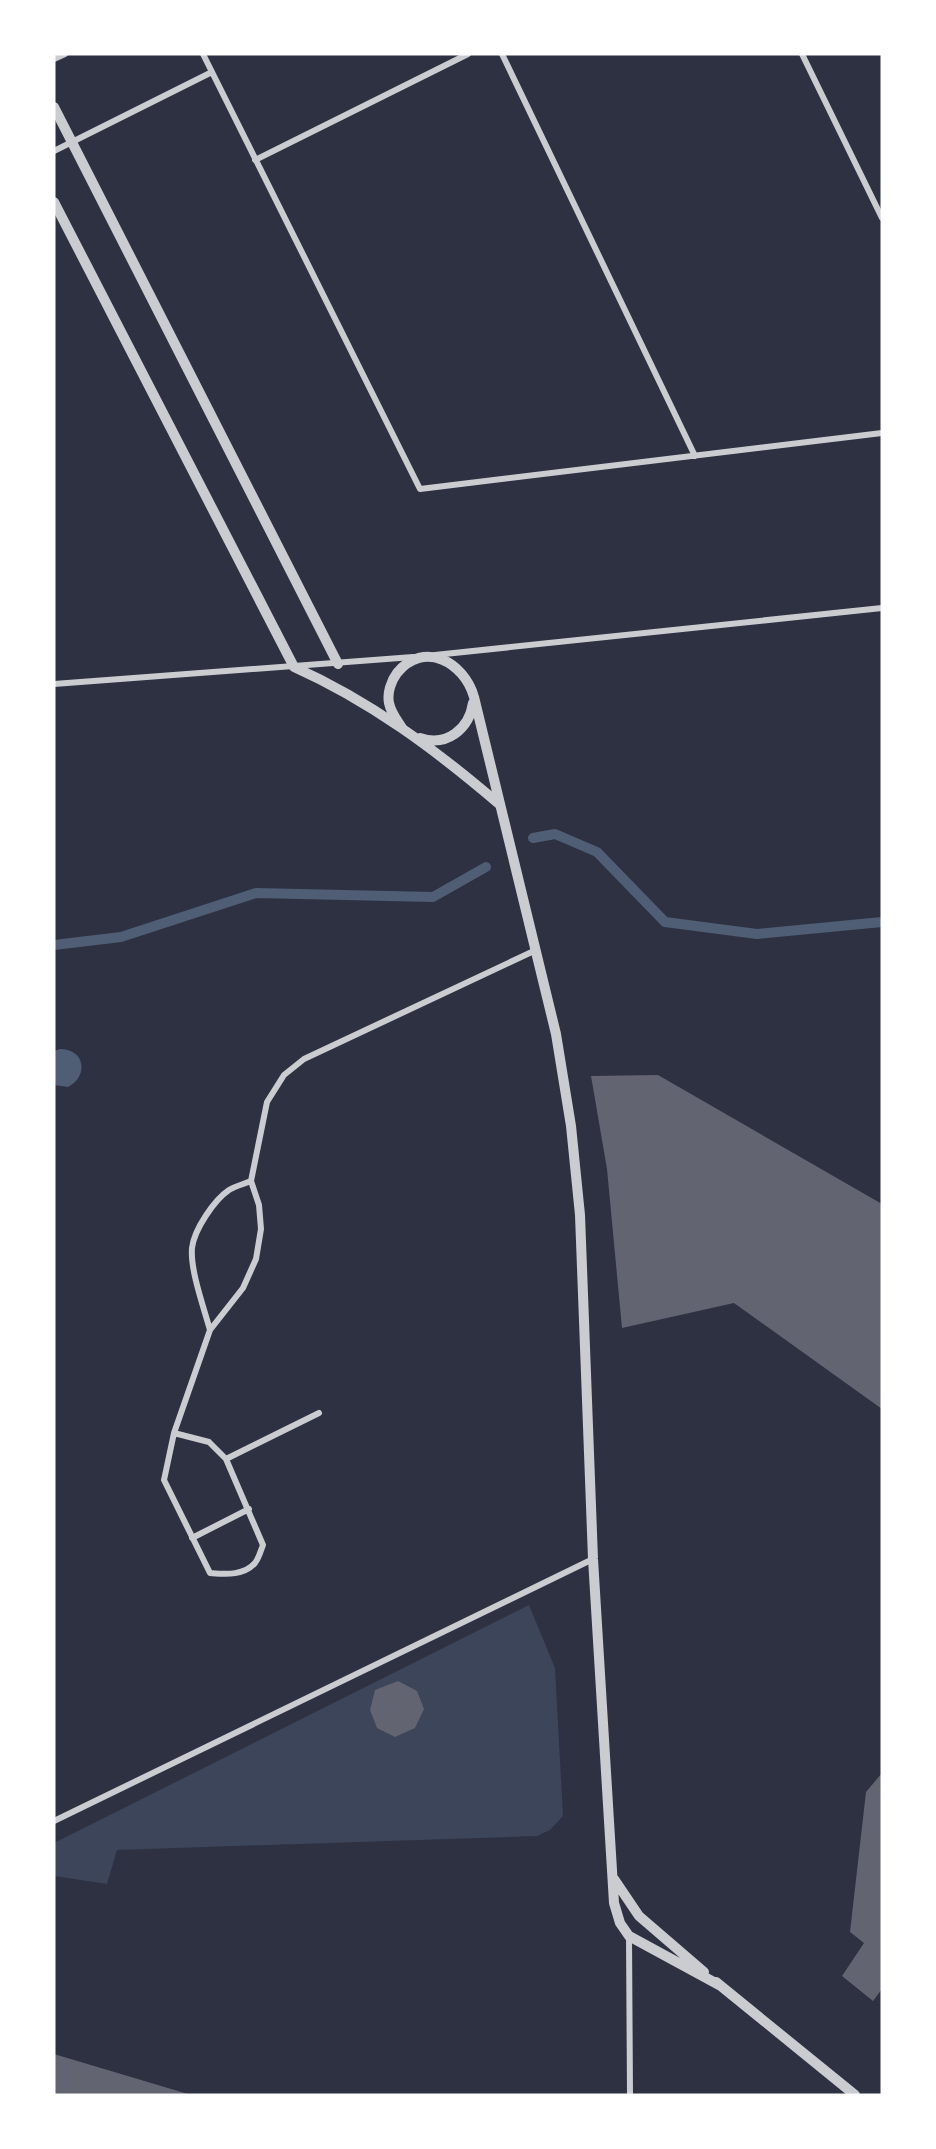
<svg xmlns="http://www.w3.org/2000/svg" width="936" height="2149" viewBox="0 0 936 2149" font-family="'PT Sans',sans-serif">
<rect width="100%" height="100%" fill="#2d3142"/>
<path fill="#3c4559" d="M529,1605L555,1668L563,1816L550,1830L537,1836L117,1850L107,1884L54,1876V1843Z"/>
<path fill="#4f5d75" d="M60,1049C85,1049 89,1076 68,1087L54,1085V1051Z"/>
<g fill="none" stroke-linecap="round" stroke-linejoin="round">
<path stroke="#4f5d75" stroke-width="10" d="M533,838L555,834L597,852L665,922L757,934L882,922
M54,945L121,937L256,893L433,897L486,867"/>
</g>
<path fill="#626471" d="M658,1075L882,1204V1409L734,1303L622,1328L607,1169L591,1076Z
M398,1681L417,1691L424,1709L415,1728L395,1737L377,1728L370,1710L375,1690Z
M882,1773V1989L873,2001L842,1976L864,1943L850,1932L866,1792Z
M54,2054L188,2094V2095H54Z"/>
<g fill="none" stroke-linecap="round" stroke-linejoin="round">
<path stroke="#caccd0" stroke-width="6" d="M203,54L420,489L882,433
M502,54L695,456
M802,54L882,218
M54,59L65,54
M54,151L212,72
M255,160L468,54
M435,655L882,608
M54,684L413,657
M210,1330C204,1308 190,1270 192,1248C194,1230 214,1200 229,1190C236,1186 244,1184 251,1181
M174,1433L209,1442L226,1459L263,1545C261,1550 259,1558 255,1563C244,1576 225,1574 210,1573L164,1480L174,1433L210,1330L243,1288L256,1259L261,1229L259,1205L251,1181L267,1102L284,1075L304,1059L536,950
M226,1459L319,1413
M192,1538L249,1509
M54,1821L593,1559
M629,1936L630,2095"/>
<path stroke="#caccd0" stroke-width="10" d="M54,107L338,664
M54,202L294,667C370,701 436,750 499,804
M402,728C397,720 391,713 389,703C387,693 391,681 397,673C424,640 464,662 474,697L556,1034L571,1126L580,1215L593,1559L614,1903L620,1923L629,1936L721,1986
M420,738C447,747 469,729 473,703
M614,1879L639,1916L704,1972
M716,1982L855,2095"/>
</g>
<rect width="936" height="2149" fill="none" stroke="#ffffff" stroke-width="111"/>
</svg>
